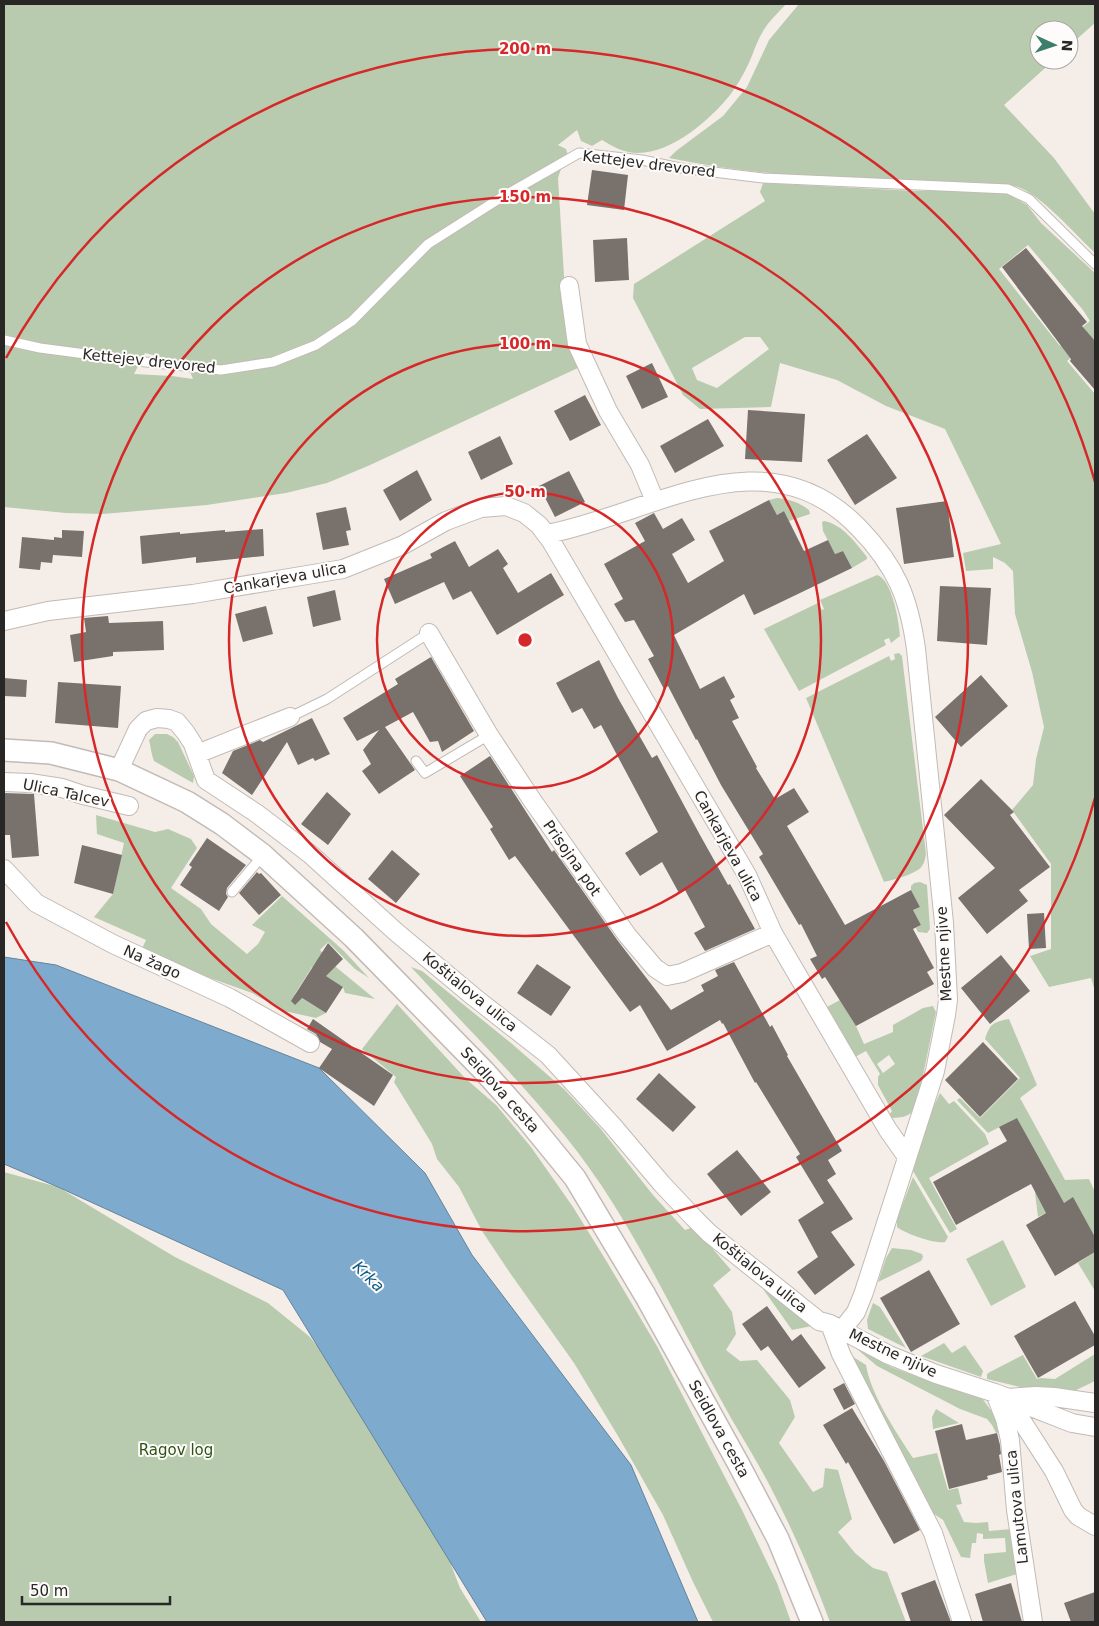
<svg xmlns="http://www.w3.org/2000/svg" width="1099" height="1626" viewBox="0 0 1099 1626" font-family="'DejaVu Sans',sans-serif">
<rect width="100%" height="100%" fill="#f5eee8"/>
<path fill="#b9cbaf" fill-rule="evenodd" d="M4,4H786C778,13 768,22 762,33C755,45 752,58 746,69C742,77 736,87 730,95C710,120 672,153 638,153C625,153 613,147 602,140L592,146L581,141L577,130L558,145L566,149L570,162L561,169L558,178L565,292L580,367L368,466L327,483L286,493L207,505L103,514L66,513L4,507ZM145,353L173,360L194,361L189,369L193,379L172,376L134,374Z
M799,4H1095V23L1069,46V30H1039V60H1054L1004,105L1054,158L1095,214V253C1077,236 1040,194 1018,187C1008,184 997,183 987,183C881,179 773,180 669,158L676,151L723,116L747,87L769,40Z
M763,183L915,191H966L1008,194L1027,205L1041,223L1095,273V338L1067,361L1095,394V991L1091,978L1049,987L1030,956L1051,949V864L1012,810L1033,785L1036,759L1044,727L1032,672L1015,614L1013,571L1005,563L993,557V569L966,571L963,553L1001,544L945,429L886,406L837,380L780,363L771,407L700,409L683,395L633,298L634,284L765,201L760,192ZM1028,245L1083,310L1090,321L1060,346L999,269ZM745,337H760L769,349L717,388L697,380L692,368Z
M777,498C789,499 799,502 809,510L810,514L789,521L784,511L777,515L769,500Z
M824,521C842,524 856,543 867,557V559L852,568L843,551L835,554L823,531L822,522Z
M877,575C892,579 899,621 900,636L891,643L889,638L884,640L886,645L799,691L764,629L818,603L822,610L824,609L820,600Z
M899,653L902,656L926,854C925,858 925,862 922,866C917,874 893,880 884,882L806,698L889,656L891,661L895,659L894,654Z
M155,734H167L173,737L178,742L194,776L193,783L154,761C151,754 151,747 149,740Z
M96,815L155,832L168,829L191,839L197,848L171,888L201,909L211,924L247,954L258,944L265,932L252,925L282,896L344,951L369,978L355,969L328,942L320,950L336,967L375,999L345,993L343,987L312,967L295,994L326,1013L316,1018L284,1011L252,993L140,953L146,940L94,917L113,894L124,843L97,834Z
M920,882L927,885L930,929L927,933L918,932L916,928L921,925L913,910L920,907L911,890V886L914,883Z
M411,967L422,971L511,1043L565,1090L600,1128L653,1195L685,1230L694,1227L731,1270L713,1285L732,1312L736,1334L726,1350L740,1361L757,1360L790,1400L795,1417L779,1443L813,1492L823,1487L825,1468L838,1470L852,1519L838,1532L855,1553L873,1568L887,1572L906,1622H830C814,1579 796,1537 775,1496C759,1463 738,1432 721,1400C671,1310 630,1216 565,1136C517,1077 462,1023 411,967Z
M840,1000L856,1026L864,1044L893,1032V1025L923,1008L933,1006L936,1012L918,1100C912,1115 909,1117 893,1118L889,1115L892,1111L878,1085V1077L880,1074L866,1051L853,1058L825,1008ZM889,1055L895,1064L883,1073L877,1064Z
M397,1004L465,1078L496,1105L531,1147L573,1207L607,1262L657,1346L743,1512L777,1583L791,1622H713L693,1582L663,1515L618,1436L574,1363L510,1273L482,1231L459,1187L437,1159L432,1144L394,1082L396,1077L362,1049Z
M1009,1019L1037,1085L1020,1098L1065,1180L1089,1179L1095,1192V1237L1073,1198L1038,1217L1035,1193L1053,1183L1017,1118L988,1133L957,1100L960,1098L980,1118L1020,1078L985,1039C990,1024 993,1022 1009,1019Z
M940,1093L949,1104L954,1101L985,1134L989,1144L929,1178L957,1229L950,1233L913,1171L931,1112Z
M4,1172L58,1187L175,1257L268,1303L310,1337L354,1393L440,1536L460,1588L481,1622H4Z
M913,1177L948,1237L945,1242C934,1244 906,1234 897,1227V1219Z
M1003,1240L1026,1287L991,1306L966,1259Z
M892,1248L911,1250L922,1254L923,1257L921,1261L878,1282L886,1258Z
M1095,1252V1291L1078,1263Z
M756,1279L812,1326L792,1330Z
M873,1303L880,1307L906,1348L868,1329L867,1320Z
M944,1343L952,1353L965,1345L983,1371L981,1377L921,1356Z
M851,1344L870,1353L873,1357L891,1367L939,1385L982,1398L994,1415L1000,1432L996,1433L992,1425L987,1419L960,1409L877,1366Z
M847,1353L866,1365C871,1395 896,1432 913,1458L937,1453L948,1490L958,1488L962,1504L956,1505L964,1522L976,1523L988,1522L989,1531L1011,1529L1017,1574L988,1583L984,1561V1554L1006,1552L1005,1538L983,1539V1534L977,1533L976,1543H972L970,1558L961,1557L943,1520L928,1510Z
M1095,1354V1381L1068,1394L1028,1389L987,1379V1374L990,1372L1023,1355L1037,1379L1041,1378L1055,1379Z
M936,1409L959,1423L933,1429L932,1417Z"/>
<path fill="#7eabcd" stroke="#64839b" d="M4,957L56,965L319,1068L425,1173L472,1255L631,1465L698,1622H487L283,1290L58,1187L4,1164Z"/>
<path fill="#78716c" d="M592,170L628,175L624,210L587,205Z
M627,238L629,280L595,282L593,240Z
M1026,248L1087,322L1082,326L1095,341V390L1070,361L1071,359L1002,267Z
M652,363L668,397L642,409L626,376Z
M585,395L601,425L570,441L554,411Z
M748,410L805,414L802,462L745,459Z
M708,419L724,446L675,473L660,446Z
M867,434L897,478L855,505L827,460Z
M500,436L513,464L481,480L468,452Z
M417,470L432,500L400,521L383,490Z
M569,471L585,502L555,517L539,486Z
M769,500L777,515L784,511L804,551L828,540L835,554L843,551L852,568L754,615L744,594L674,635L700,689L724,676L735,697L730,700L739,718L732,721L757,767L756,768L775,799L794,788L809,812L787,826L845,925L911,890L920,907L913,910L921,925L913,929L934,968L927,972L934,984L856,1026L825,977L822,979L810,959L817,956L801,924L799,925L759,857L763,854L721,785L697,739L696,740L668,686L664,689L648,659L654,656L634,620L625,622L614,604L623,599L604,564L645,541L635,523L654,513L663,529L682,518L695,540L672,554L688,583L724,561L709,531Z
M947,501L954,557L904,564L896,508Z
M346,507L351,530L346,531L349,545L323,550L316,513Z
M263,529L264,556L196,563V557L142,564L140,536L180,532V534L225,530V532Z
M62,530L84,531L82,557L53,555L52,563L41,562L40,570L19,568L22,537L54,540V537L62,538Z
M455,541L469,567L498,549L508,564L503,568L518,593L551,573L564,595L497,635L471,591L453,600L444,582L395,604L384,579L432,558L430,554Z
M940,586L991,588L987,645L937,641Z
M335,590L341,620L313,627L307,597Z
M266,606L273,634L243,642L235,614Z
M108,616L109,623L163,621L164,650L113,652V656L74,662L70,635L86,632L84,618Z
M431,657L474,731L442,752L438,741L430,742L413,712L385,727L415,770L379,794L362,771L371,764L363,750L379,730L357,741L343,718L398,684L395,679Z
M599,660L618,698L652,758L657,755L700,835L728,885L730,884L755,929L705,951L694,933L705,927L685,890L679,893L662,862L640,876L625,853L658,832L601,725L594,729L582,708L572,713L556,683Z
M981,675L1008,706L961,747L935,717Z
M4,678L27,680L26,697L4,696Z
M58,682L121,686L118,728L55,723Z
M312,718L330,754L315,761L313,758L298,765L287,742L252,795L222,773L233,751L260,740L263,742Z
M490,756L552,852L554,850L618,941L671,1010L704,991L701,985L718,976L715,970L734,962L770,1027L772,1025L788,1055L787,1056L842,1151L828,1160L836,1174L827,1180L853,1219L831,1232L855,1265L815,1295L797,1272L818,1257L798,1220L824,1203L796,1157L800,1154L756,1082L755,1083L723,1023L722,1024L720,1020L667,1051L640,1005L630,1012L515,856L509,860L490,829L493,827L460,776Z
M981,779L1014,812L1010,815L1050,867L1019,890L1028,901L987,934L958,898L995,868L944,815Z
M327,792L351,814L328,845L301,824Z
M4,793L34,794L39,856L12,858L10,835H4Z
M207,838L246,865L227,888L226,894L228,897L219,911L180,885L192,867L189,865Z
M82,845L122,855L113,894L74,883Z
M392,850L420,874L396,903L368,879Z
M257,872L259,874L261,873L281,895L259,915L239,893Z
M1044,913L1046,948L1029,949L1027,914Z
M328,943L343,959L326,976L343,987L326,1013L302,998L295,1005L291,1001Z
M1001,955L1030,991L990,1024L961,988Z
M537,964L571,987L551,1016L517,993Z
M313,1019L393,1075L374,1106L319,1068L332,1049L320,1042L316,1034L307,1029Z
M983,1042L1018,1079L980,1117L945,1080Z
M659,1073L696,1107L673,1132L636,1099Z
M1017,1118L1064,1203L1073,1197L1095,1237V1252L1055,1276L1026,1225L1046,1213L1031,1184L956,1225L933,1182L1007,1141L999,1127Z
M737,1150L771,1192L741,1216L707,1174Z
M929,1270L960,1324L911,1352L880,1298Z
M1075,1301L1095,1336V1345L1038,1378L1014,1336Z
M767,1306L792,1341L801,1334L826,1368L799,1388L768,1346L761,1351L742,1324Z
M844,1383L855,1404L844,1410L833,1389Z
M852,1408L884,1461L920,1530L894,1544L848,1462L846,1464L823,1425Z
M962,1424L966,1440L997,1433L1000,1445L1001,1454L999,1455L1002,1472L987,1476L988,1479L949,1489L935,1431Z
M935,1580L951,1622H911L901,1593Z
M1011,1583L1022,1622H983L975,1594Z
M1095,1592V1622H1071L1064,1603Z"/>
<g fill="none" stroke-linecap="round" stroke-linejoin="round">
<defs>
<path id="service" d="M4,340L40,348L146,362L221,370L273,362L316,345L352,321L428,244L502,197L579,153L642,160L680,168L763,178L1008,189L1029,199L1095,264
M290,717L327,699L429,633
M416,761L425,773L489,735
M232,892L263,855"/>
<path id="minor" d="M569,286L577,344L608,411L640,465L655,501
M547,534C653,514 765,430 859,528C896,566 909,598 916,649L944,923L948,1000L946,1015L935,1071L864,1292L856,1312L842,1330L889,1355L936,1374L995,1393L1072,1423L1095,1427
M4,621L48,611L193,594L343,569L403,545L446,521L481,508L506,506L524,513L539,525L551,541L747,875L773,933L888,1130L907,1157
M429,633L489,735L532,800L627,935L655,968L667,976L682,973L773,933
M197,754L290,717
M119,770L138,729L146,721L157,718L169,719L177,722L186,733L193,744L206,780L256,813L310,854L396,932L474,997L548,1055L613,1126L662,1184L694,1218L709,1233L819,1321L830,1324L842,1330
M4,782L30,783L62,788L83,795L129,806
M4,869L36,903L113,944L230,998L310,1043
M830,1324L841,1354L933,1533L962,1622
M996,1396L1005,1419L1010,1440L1016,1510L1033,1622
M1095,1403L1054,1397L1036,1396L1007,1398L1054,1471L1073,1510L1078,1516L1095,1526"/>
<path id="tertiary" d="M4,750L51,753L119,770L187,802L222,824L263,855L354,938L484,1071L526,1118L575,1178L645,1295L738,1463L778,1539L812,1622"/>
</defs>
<use href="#service" stroke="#c2bab5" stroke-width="11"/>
<use href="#minor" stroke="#c2bab5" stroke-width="20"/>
<use href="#tertiary" stroke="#c2bab5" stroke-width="24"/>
<use href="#service" stroke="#fff" stroke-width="9"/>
<use href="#minor" stroke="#fff" stroke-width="18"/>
<use href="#tertiary" stroke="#fff" stroke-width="21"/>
</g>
<g fill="none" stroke="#d62828" stroke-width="2.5">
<circle cx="525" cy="640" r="148"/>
<circle cx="525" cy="640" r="296"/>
<circle cx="525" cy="640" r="443"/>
<path d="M1095 798A591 591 0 0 1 6 922M6 358A591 591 0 0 1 1095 482"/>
</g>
<g text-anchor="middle" stroke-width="4" stroke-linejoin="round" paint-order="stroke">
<g font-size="15" fill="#292725" stroke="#fefcfb">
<text transform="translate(649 164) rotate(7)" y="5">Kettejev drevored</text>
<text transform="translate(149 361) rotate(6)" y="5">Kettejev drevored</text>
<text transform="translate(285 578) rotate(-10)" y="5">Cankarjeva ulica</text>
<text transform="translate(66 793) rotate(12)" y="5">Ulica Talcev</text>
<text transform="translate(728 846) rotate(61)" y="5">Cankarjeva ulica</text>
<text transform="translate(572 858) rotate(55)" y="5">Prisojna pot</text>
<text transform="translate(944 954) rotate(-93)" y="5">Mestne njive</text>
<text transform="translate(152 962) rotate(24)" y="5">Na žago</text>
<text transform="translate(470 992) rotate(39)" y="5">Koštialova ulica</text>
<text transform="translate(500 1090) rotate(48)" y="5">Seidlova cesta</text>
<text transform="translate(760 1273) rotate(39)" y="5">Koštialova ulica</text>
<text transform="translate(893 1353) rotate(25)" y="5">Mestne njive</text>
<text transform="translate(719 1429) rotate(61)" y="5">Seidlova cesta</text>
<text transform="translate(1017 1507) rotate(-96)" y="5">Lamutova ulica</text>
</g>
<g font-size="15" fill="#2e5214" stroke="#fefcfb">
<text x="176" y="1455">Ragov log</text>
</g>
<g font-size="16" font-style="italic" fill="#0d5b87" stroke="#fefcfb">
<text transform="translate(369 1276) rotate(44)" y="6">Krka</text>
</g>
</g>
<circle cx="525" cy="640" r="8" fill="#d62828" stroke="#fefcfb" stroke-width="2.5"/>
<g font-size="15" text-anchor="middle" font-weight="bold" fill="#d62828" stroke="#fefcfb" stroke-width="4" stroke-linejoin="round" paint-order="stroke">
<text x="525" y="54">200 m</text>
<text x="525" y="202">150 m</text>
<text x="525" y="349">100 m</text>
<text x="525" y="497">50 m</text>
</g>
<rect width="1099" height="1626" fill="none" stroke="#292725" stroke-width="10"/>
<g transform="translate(1054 45) rotate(93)"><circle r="24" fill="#fefcfb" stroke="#a9a7a5"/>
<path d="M0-4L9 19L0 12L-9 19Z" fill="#3d7d6c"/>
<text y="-8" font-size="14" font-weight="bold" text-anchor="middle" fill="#292725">N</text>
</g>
<path d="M22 1596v8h148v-8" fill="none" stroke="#292725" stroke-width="2.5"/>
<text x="30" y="1596" font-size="15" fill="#292725" stroke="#fefcfb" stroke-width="4" paint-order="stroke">50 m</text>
</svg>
